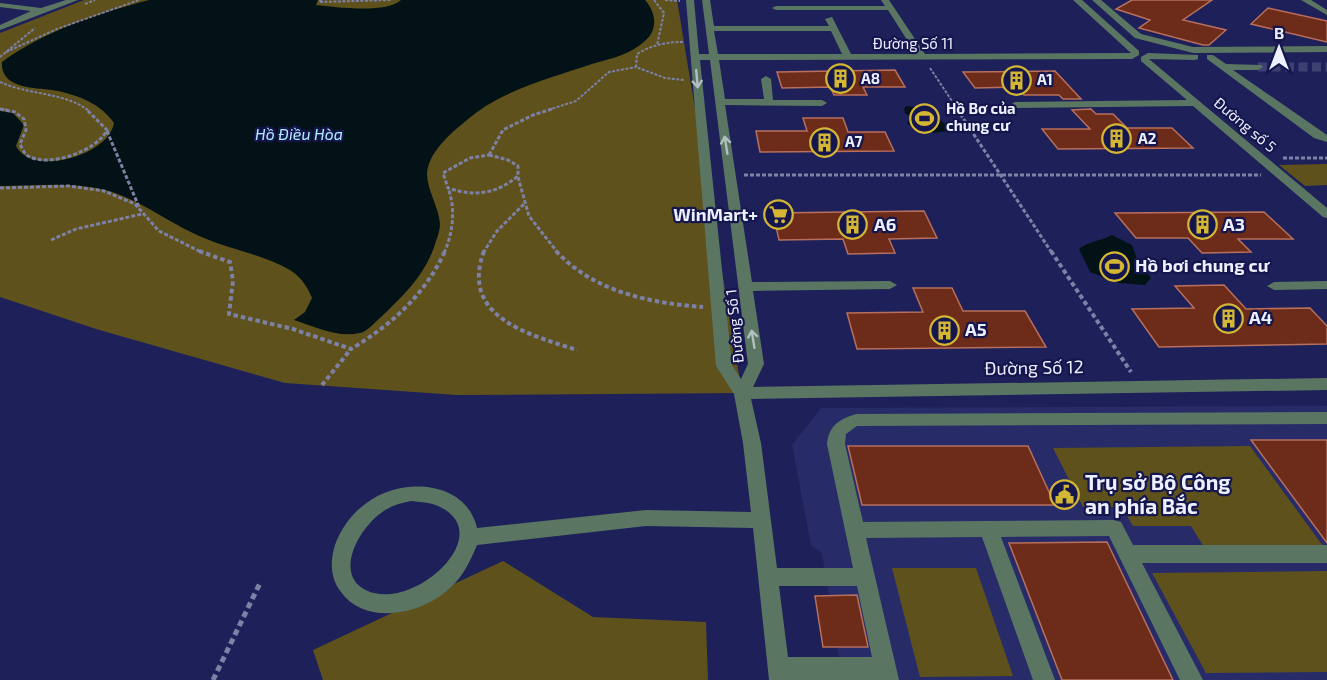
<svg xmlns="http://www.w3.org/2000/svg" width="1327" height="680" viewBox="0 0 1327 680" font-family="'Exo 2',sans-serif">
<rect width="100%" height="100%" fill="#1e2159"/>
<path fill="#272c69" d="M1327,406V680H843L822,553L811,545L792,445L821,408Z"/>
<path fill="#5e511c" d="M84,0H677L742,393L457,395L285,383L96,329L0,297V33Z
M1327,164V185L1305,186L1279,165Z
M1250,446L1323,546L1204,547L1191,526H1133L1122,507H1083L1053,448Z
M503,561L593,617L706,622L708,680H323L313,650Z
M892,568H976L1013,676L920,677Z
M1327,571V672L1206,673L1152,573Z"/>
<path fill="#021216" d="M149,0H318L316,5C335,7 387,14 401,0H645C656,12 658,29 646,40C632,54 610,59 592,64C554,77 503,90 472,116C456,129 434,146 428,167C423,184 439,206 440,224C440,229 438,236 436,241C427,273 405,294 381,317C375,322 367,332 360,333C337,338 316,327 294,320L305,312L312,298C307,286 301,277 290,270C264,255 232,250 204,238C167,223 136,195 96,188C65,182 32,186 0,186V111L13,113L24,125L16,146C31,177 109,156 114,123C101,104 80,96 58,91C44,87 0,92 2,62C44,31 99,13 149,0Z
M930,104L941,121L954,130L933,133L907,124L910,117L905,113L904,108L908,106L921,108Z
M1112,235L1132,245L1137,259L1151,278L1145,285L1119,283L1090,272L1079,249C1089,241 1101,241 1112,235Z"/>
<path fill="#6d2b1a" stroke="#b86f5c" stroke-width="1.5" d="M1132,0H1212L1183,20L1226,30L1209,45H1203L1139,28L1150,20L1116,9Z
M1268,8L1327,21V42L1251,24Z
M895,70L905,87H863L867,95H834L830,87L782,88L777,72Z
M1055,71L1081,99H1063L1059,95H1024L1018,87L975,88L963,72Z
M1091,109L1096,114H1113L1127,128H1172L1193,148L1058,149L1042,129H1090L1072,110Z
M803,118H843L848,132H885L894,151L760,152L756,131H807Z
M924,211L937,238L889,239L895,253L848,254L843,239L779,240L773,213Z
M1264,212L1293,239H1238L1251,252L1202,253L1188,238H1136L1115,213Z
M1224,285L1246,309L1310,308L1327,326V344L1159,347L1132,309L1194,308L1175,286Z
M913,288H952L963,311H1025L1046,347L857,349L847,313L923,312Z
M1251,440H1327V543Z
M848,446H1028L1055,505H862Z
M1107,542L1173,680H1062L1009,543Z
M857,595L868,647H823L815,596Z"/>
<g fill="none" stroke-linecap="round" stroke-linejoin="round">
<path stroke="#3d4072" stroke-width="9" stroke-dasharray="9 4.5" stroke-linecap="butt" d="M1258,67H1327"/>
<path stroke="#7e81a6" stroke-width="2" stroke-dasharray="3 1.5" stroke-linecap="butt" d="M322,0L319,2L392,0
M654,0L664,13L657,45
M665,0L680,1
M85,4L95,0
M683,42C666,42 652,45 637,54L636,67L665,78L684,80
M6,52L57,29L139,0
M0,57L35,28
M930,68L958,110
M0,82C28,95 63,92 88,110
M0,109L9,110
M548,110L576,101L609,72L636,67"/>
<path stroke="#7e81a6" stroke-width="3" stroke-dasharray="4 2" stroke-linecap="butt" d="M0,109L15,112L24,119L26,130L20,144C22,148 24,153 28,156C49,168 97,151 107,130L86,109
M957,109L1052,253
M107,131L139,207
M489,155L503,130L533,115L552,109
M489,155L508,160L518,166V176C496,194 475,197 448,188L443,173L470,158Z
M1283,158H1327
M744,175H1261
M518,177L529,216L558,253
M0,188L69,186L104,191L135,204L159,231L203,253
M51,240L76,229L142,214
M444,253C453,233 456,209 448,188
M483,253L497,231L524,204"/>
<path stroke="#7e81a6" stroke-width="4" stroke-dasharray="4.5 3" stroke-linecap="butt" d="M199,251L230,262L233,281L229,314L293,329L351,349C391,325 425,295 445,251
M484,251C459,318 531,335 577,350
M556,251C594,292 650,303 703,307
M1051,251L1131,372
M322,385L351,349"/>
<path stroke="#7e81a6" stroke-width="5" stroke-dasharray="6 4" stroke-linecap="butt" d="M213,680L261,581"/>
<path fill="#5a7663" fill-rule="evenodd" d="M66,0H78L0,30V25L31,11L0,7V3L41,8Z
M686,0H694L699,54H709L702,0H710L714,26H829L825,19L832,17L851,54H916L888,10H776L772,8L776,6H885L881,0H889L925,54L1131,53L1073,0H1082L1139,51V55L1132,59L719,60L725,99H764L761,79L766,76L771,79L773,100H822L827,103L822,106L725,105L752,282L890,281L897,285L890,289L753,291L764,364L753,387L1327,378V390L751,399L761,443L777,568H853L827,444C829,425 840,419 856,414L1327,412V424L857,426L846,434L845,444L863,522L1114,520L1121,522L1133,545H1327V563H1142L1203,680H1180L1109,536L1001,537L1055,680H1033L982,537L866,538L899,680H769L753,528L646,526L477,545C470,561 464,575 451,587C424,614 366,627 341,592C330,578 330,561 335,545C341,528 353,512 368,502C402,477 466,480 477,528L646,510L751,512L743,443L734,394L716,366ZM714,31H831L842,54H718ZM700,60H710L748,364L741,379L732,365ZM411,501C419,502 430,502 438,506C497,532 421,605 374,593C330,581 357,530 381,513C390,506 400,503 411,501ZM779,586H857L872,657H788Z
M1092,0H1101L1141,34L1193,47L1327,46V52L1193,53L1135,38Z
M1301,0H1311L1327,10V15Z
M1148,53L1198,55V59L1195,60L1149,59L1327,208V218L1323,217L1193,106L1015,108L1010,105L1015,102L1187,100L1141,61V57Z
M1207,55H1213L1226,64L1261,65L1263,67L1258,70H1233L1327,135V142L1314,138L1207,59Z
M1327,281V289L1274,290L1267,286L1274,282Z"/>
</g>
<defs><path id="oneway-shaft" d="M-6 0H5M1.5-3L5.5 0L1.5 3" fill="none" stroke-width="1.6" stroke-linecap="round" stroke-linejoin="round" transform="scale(1.5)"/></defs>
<g stroke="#b2bfc0">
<use href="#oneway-shaft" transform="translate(697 79) rotate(85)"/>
<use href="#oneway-shaft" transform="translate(726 145) rotate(-99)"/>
<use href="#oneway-shaft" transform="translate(753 339) rotate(-99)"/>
</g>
<defs>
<symbol id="building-ring" viewBox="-11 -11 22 22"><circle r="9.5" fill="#15164d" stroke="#d4b635" stroke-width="1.5"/><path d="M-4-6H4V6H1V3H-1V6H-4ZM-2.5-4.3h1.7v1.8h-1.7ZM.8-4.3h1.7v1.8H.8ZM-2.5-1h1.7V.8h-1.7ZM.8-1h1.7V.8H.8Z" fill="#d4b635"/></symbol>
<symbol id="stadium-ring" viewBox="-11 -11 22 22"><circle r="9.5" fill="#15164d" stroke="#d4b635" stroke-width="1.5"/><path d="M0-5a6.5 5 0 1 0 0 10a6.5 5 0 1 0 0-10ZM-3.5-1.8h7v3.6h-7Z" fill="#d4b635"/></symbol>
<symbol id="supermarket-ring" viewBox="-11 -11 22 22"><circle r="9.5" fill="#15164d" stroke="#d4b635" stroke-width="1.5"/><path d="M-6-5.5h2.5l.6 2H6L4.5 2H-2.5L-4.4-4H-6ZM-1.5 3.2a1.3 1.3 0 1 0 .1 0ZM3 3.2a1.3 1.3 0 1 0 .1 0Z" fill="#d4b635"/></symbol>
<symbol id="civic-ring" viewBox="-11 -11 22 22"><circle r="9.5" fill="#15164d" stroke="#d4b635" stroke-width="1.5"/><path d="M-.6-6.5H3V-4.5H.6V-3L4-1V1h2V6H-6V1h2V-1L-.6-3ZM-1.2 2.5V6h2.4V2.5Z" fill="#d4b635"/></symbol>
</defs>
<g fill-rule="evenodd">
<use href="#building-ring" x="824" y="62" width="33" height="33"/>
<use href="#building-ring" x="1000" y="64" width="33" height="33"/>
<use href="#stadium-ring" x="908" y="102" width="33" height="33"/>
<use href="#building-ring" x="1100" y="122" width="33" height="33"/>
<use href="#building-ring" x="808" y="126" width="33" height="33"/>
<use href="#supermarket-ring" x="762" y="198" width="33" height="33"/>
<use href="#building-ring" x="836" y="208" width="33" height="33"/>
<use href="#building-ring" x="1186" y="208" width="33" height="33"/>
<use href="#stadium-ring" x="1098" y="250" width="33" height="33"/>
<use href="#building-ring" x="1212" y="302" width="33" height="33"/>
<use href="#building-ring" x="928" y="314" width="33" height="33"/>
<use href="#civic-ring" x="1048" y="478" width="33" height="33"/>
</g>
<g text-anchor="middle" stroke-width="4.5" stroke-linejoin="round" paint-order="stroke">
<g font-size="15" fill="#edf0fe" stroke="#15164d">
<text x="913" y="49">Đường Số 11</text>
<text transform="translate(1245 125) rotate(40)" y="5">Đường số 5</text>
<text transform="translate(735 326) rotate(-96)" y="5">Đường Số 1</text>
</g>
<g font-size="15" font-weight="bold" fill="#edf0fe" stroke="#15164d" text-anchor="start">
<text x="861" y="84">A8</text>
<text x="1037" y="85">A1</text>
<text x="946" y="114">Hồ Bơ của<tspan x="946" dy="17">chung cư</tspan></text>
<text x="1138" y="144">A2</text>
<text x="845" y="147">A7</text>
</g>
<g font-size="16" font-style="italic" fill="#afebfa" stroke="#15164d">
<text x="299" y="140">Hồ Điều Hòa</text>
</g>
<g font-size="18" font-weight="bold" fill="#edf0fe" stroke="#15164d" text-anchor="start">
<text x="758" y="221" text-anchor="end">WinMart+</text>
<text x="874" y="231">A6</text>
<text x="1223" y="231">A3</text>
<text x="1135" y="272">Hồ bơi chung cư</text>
<text x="1249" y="324">A4</text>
<text x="965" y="336">A5</text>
</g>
<g font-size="18" fill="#edf0fe" stroke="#15164d">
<text transform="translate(1034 368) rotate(-1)" y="6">Đường Số 12</text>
</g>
<g font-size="21" font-weight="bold" fill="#edf0fe" stroke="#15164d" text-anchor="start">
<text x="1085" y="490">Trụ sở Bộ Công<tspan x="1085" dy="24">an phía Bắc</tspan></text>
</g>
</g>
<g transform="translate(1279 48)" stroke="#15164d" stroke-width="4.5" paint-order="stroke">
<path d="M0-4.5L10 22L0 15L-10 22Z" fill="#edf0fe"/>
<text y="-9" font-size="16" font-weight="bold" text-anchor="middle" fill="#edf0fe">B</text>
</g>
</svg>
